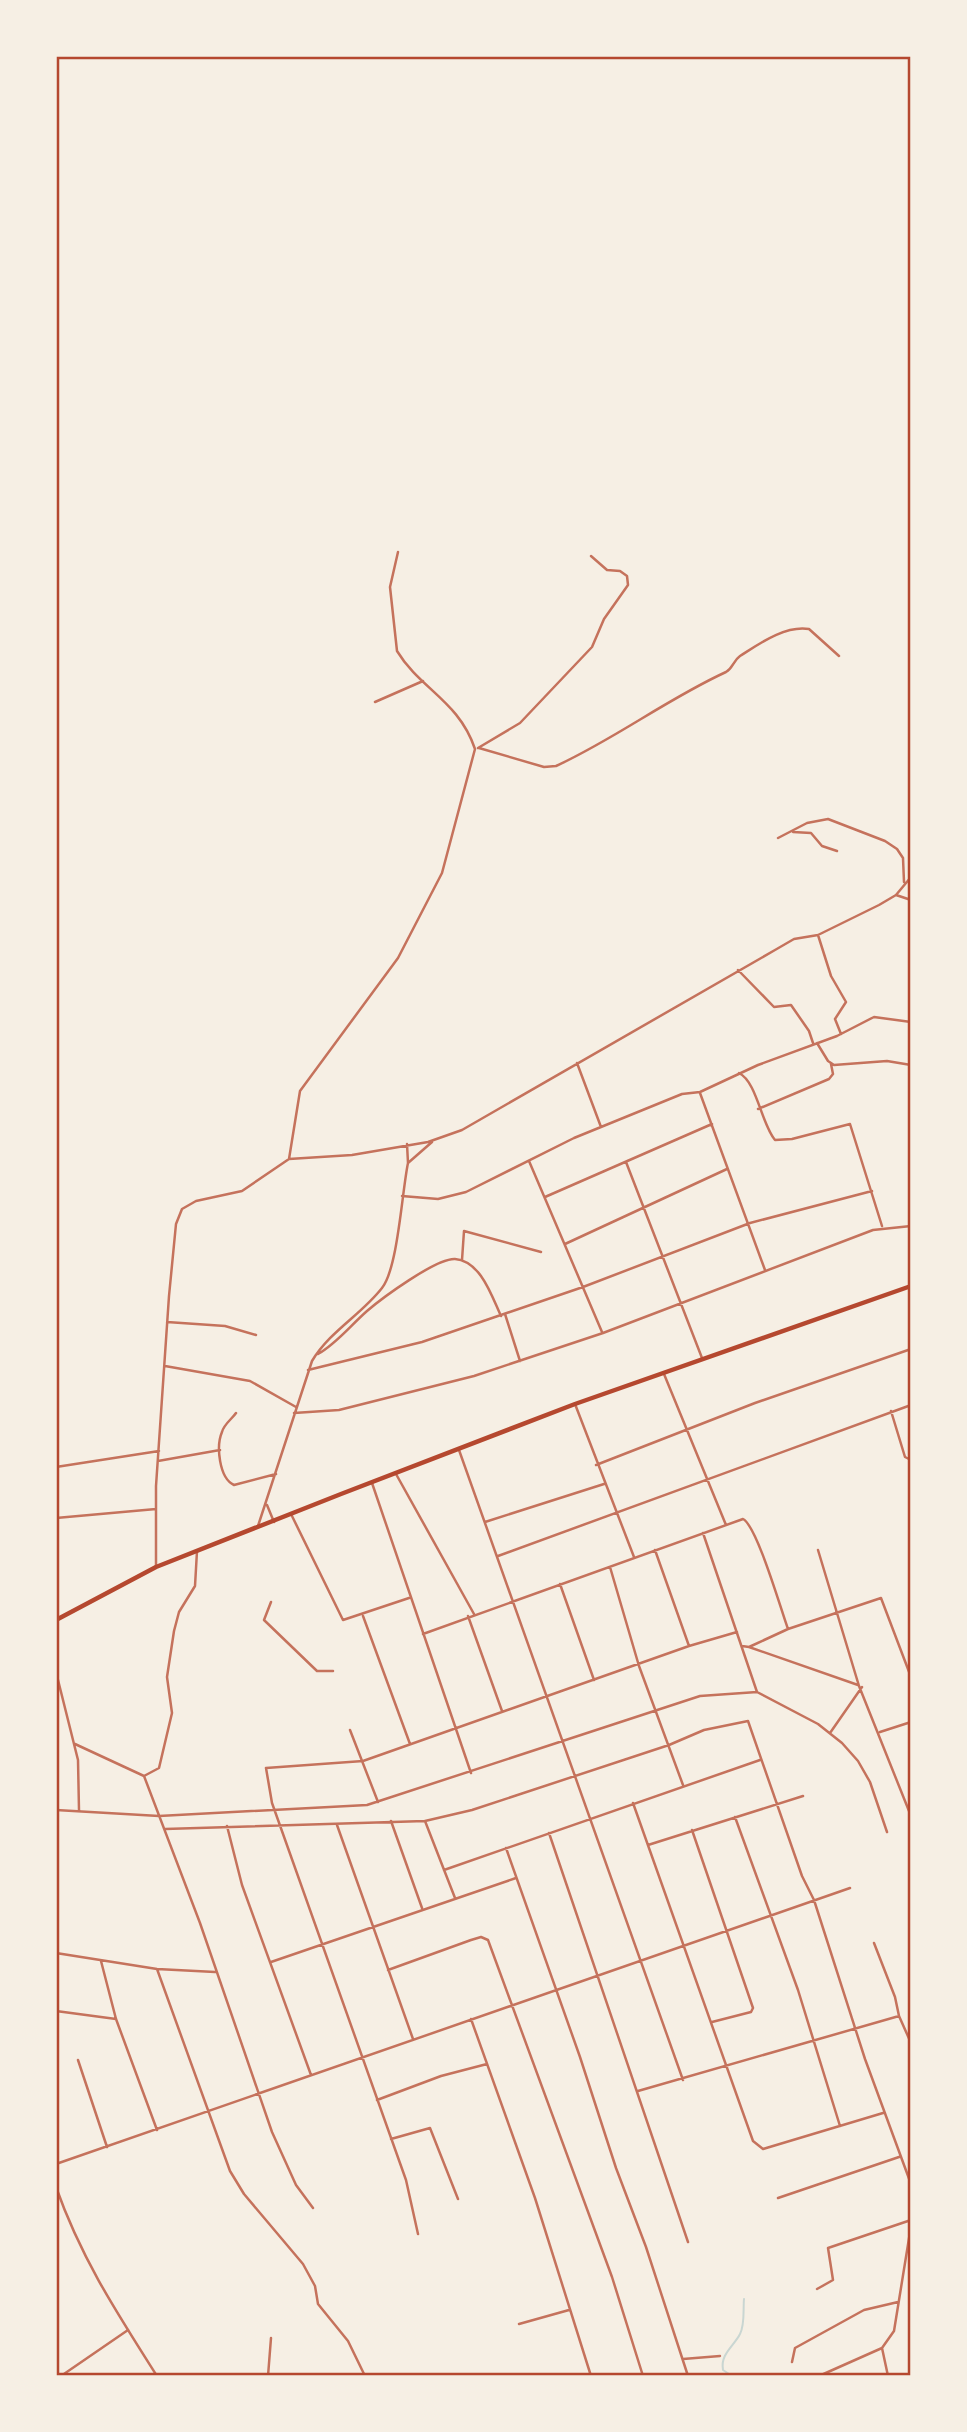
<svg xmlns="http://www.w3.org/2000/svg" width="967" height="2432" viewBox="0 0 967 2432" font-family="Helvetica,sans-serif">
<rect width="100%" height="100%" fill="#f6efe4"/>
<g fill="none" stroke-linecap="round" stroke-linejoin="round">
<path stroke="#c9d6d2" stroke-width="2" d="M732,2376L723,2370C720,2354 734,2346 740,2334C745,2325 743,2309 744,2299"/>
<path stroke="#c5725c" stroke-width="2.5" d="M375,702L423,681
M478,748L520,723L592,647L604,619L628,585L627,576L620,571L607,570L591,556
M479,748L544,767L556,766C615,739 667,699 726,672C733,668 733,661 740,656C759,644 785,625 809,629L839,656
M793,832L811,833L822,846L837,851
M778,838L807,823L828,819L885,841L897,849L903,858L904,882
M896,895L911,900
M818,935L831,976L846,1002L835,1019L841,1034
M738,970L774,1007L791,1005L809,1031L813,1043
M817,1043L828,1061L834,1065L887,1061L911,1065
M577,1063L601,1127
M739,1073C757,1082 761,1123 775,1140L792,1139L850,1124L882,1226
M700,1093L765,1270
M758,1109L829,1079L833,1074L831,1064
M289,1159L300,1091L398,958L442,873L475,749C459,701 420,689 397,651L390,587L398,552
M529,1161L602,1332
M626,1162L702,1358
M408,1163L432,1142
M402,1196L438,1199L466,1192L574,1138L682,1094L700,1092L758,1065L837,1036L874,1017L911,1022
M545,1197L712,1124
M565,1244L727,1169
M462,1260L464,1231L541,1252
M505,1314L520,1361
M167,1322L225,1326L256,1335
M318,1354C336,1344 350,1326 367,1311C381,1299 436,1258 455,1259C481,1261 492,1297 501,1316
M165,1366L250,1381L296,1407
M308,1370L422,1342L583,1287L750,1223L872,1191
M664,1374L726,1525
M575,1404L634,1557
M891,1411L905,1457L911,1460
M236,1413C232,1419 224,1424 222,1432C216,1446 219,1478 234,1485L276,1474
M294,1413L339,1410L474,1376L603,1333L873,1230L911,1226
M459,1450L683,2080
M158,1461L220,1450
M596,1465L755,1403L911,1349
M56,1467L159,1451
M396,1474L474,1614
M372,1483L471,1773
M267,1505L274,1522
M291,1514L343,1620L409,1598
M56,1518L156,1509
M485,1522L604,1484
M258,1526L312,1361C330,1331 361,1315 382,1288C398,1268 402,1191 408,1163L407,1144
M703,1533L757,1692
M655,1550L689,1646
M818,1550L859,1686L911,1816
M498,1556L911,1405
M156,1567V1486L169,1296L176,1224L182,1209L196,1201L242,1191L289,1159L352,1155L428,1142L462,1130L775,950L794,939L818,935L879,905L896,895L911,877
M610,1567L639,1666L683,1785
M560,1584L594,1680
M271,1602L264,1620L317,1671H333
M363,1616L410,1744
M468,1616L502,1711
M423,1634L743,1519C757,1526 781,1610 788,1629
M742,1646L749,1647L788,1629L881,1598L911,1677
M749,1647L858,1685
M56,1672L78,1760L79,1810
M350,1730L378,1802
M880,1732L911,1722
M830,1733L862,1687
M75,1744L144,1776L200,1923L272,2132L296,2185L313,2208
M144,1776L159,1768L172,1713L167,1677L174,1631L179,1612L195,1586L197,1551
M633,1803L753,2141L763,2149L883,2113
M56,1810L159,1816L367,1805L700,1696L757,1692L818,1724L842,1743L858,1761L870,1782L887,1832
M735,1817L798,1990L840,2126
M391,1821L422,1908
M425,1821L455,1898
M337,1825L413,2039
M227,1826L242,1885L311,2075
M165,1829L425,1821L472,1810L669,1745L704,1730L748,1721L802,1876L814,1900L865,2059L911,2184
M692,1830L753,2008L751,2012L712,2022
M549,1833L688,2242
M648,1845L803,1796
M506,1848L580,2057L616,2168L646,2247L688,2376
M444,1870L760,1760
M874,1943L895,1997L899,2016L911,2043
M56,1953L157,1969L215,1972
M101,1961L116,2019L157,2130
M271,1962L516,1878
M157,1969L230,2171L244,2194L303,2264L315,2286L318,2304L348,2341L365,2376
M388,1970L471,1940L481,1937L488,1940L612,2277L643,2376
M56,2011L116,2019
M471,2019L535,2198L591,2376
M78,2060L107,2147
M638,2091L899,2016
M377,2100L441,2076L487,2064
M391,2139L430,2128L458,2199
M56,2164L850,1888
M778,2198L899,2157
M418,2234L406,2180L272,1803L266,1768L363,1761L689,1646L737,1632
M817,2289L833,2280L828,2248L911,2220
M519,2324L569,2310
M882,2348L888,2376
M683,2359L720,2356
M792,2362L795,2348L864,2310L898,2302
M61,2376L128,2330
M268,2376L271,2338
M819,2376L882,2348L894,2331L911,2226"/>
<path stroke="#c5725c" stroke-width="2.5" d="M56,2187C81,2258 117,2313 157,2376"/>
<path stroke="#b5482f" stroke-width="4.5" d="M56,1620L156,1567L341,1494L575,1404L911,1286"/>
</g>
<rect width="967" height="2432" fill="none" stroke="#f6efe4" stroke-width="116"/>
<rect x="58" y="58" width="851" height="2316" fill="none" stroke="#b5482f" stroke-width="2.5"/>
</svg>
